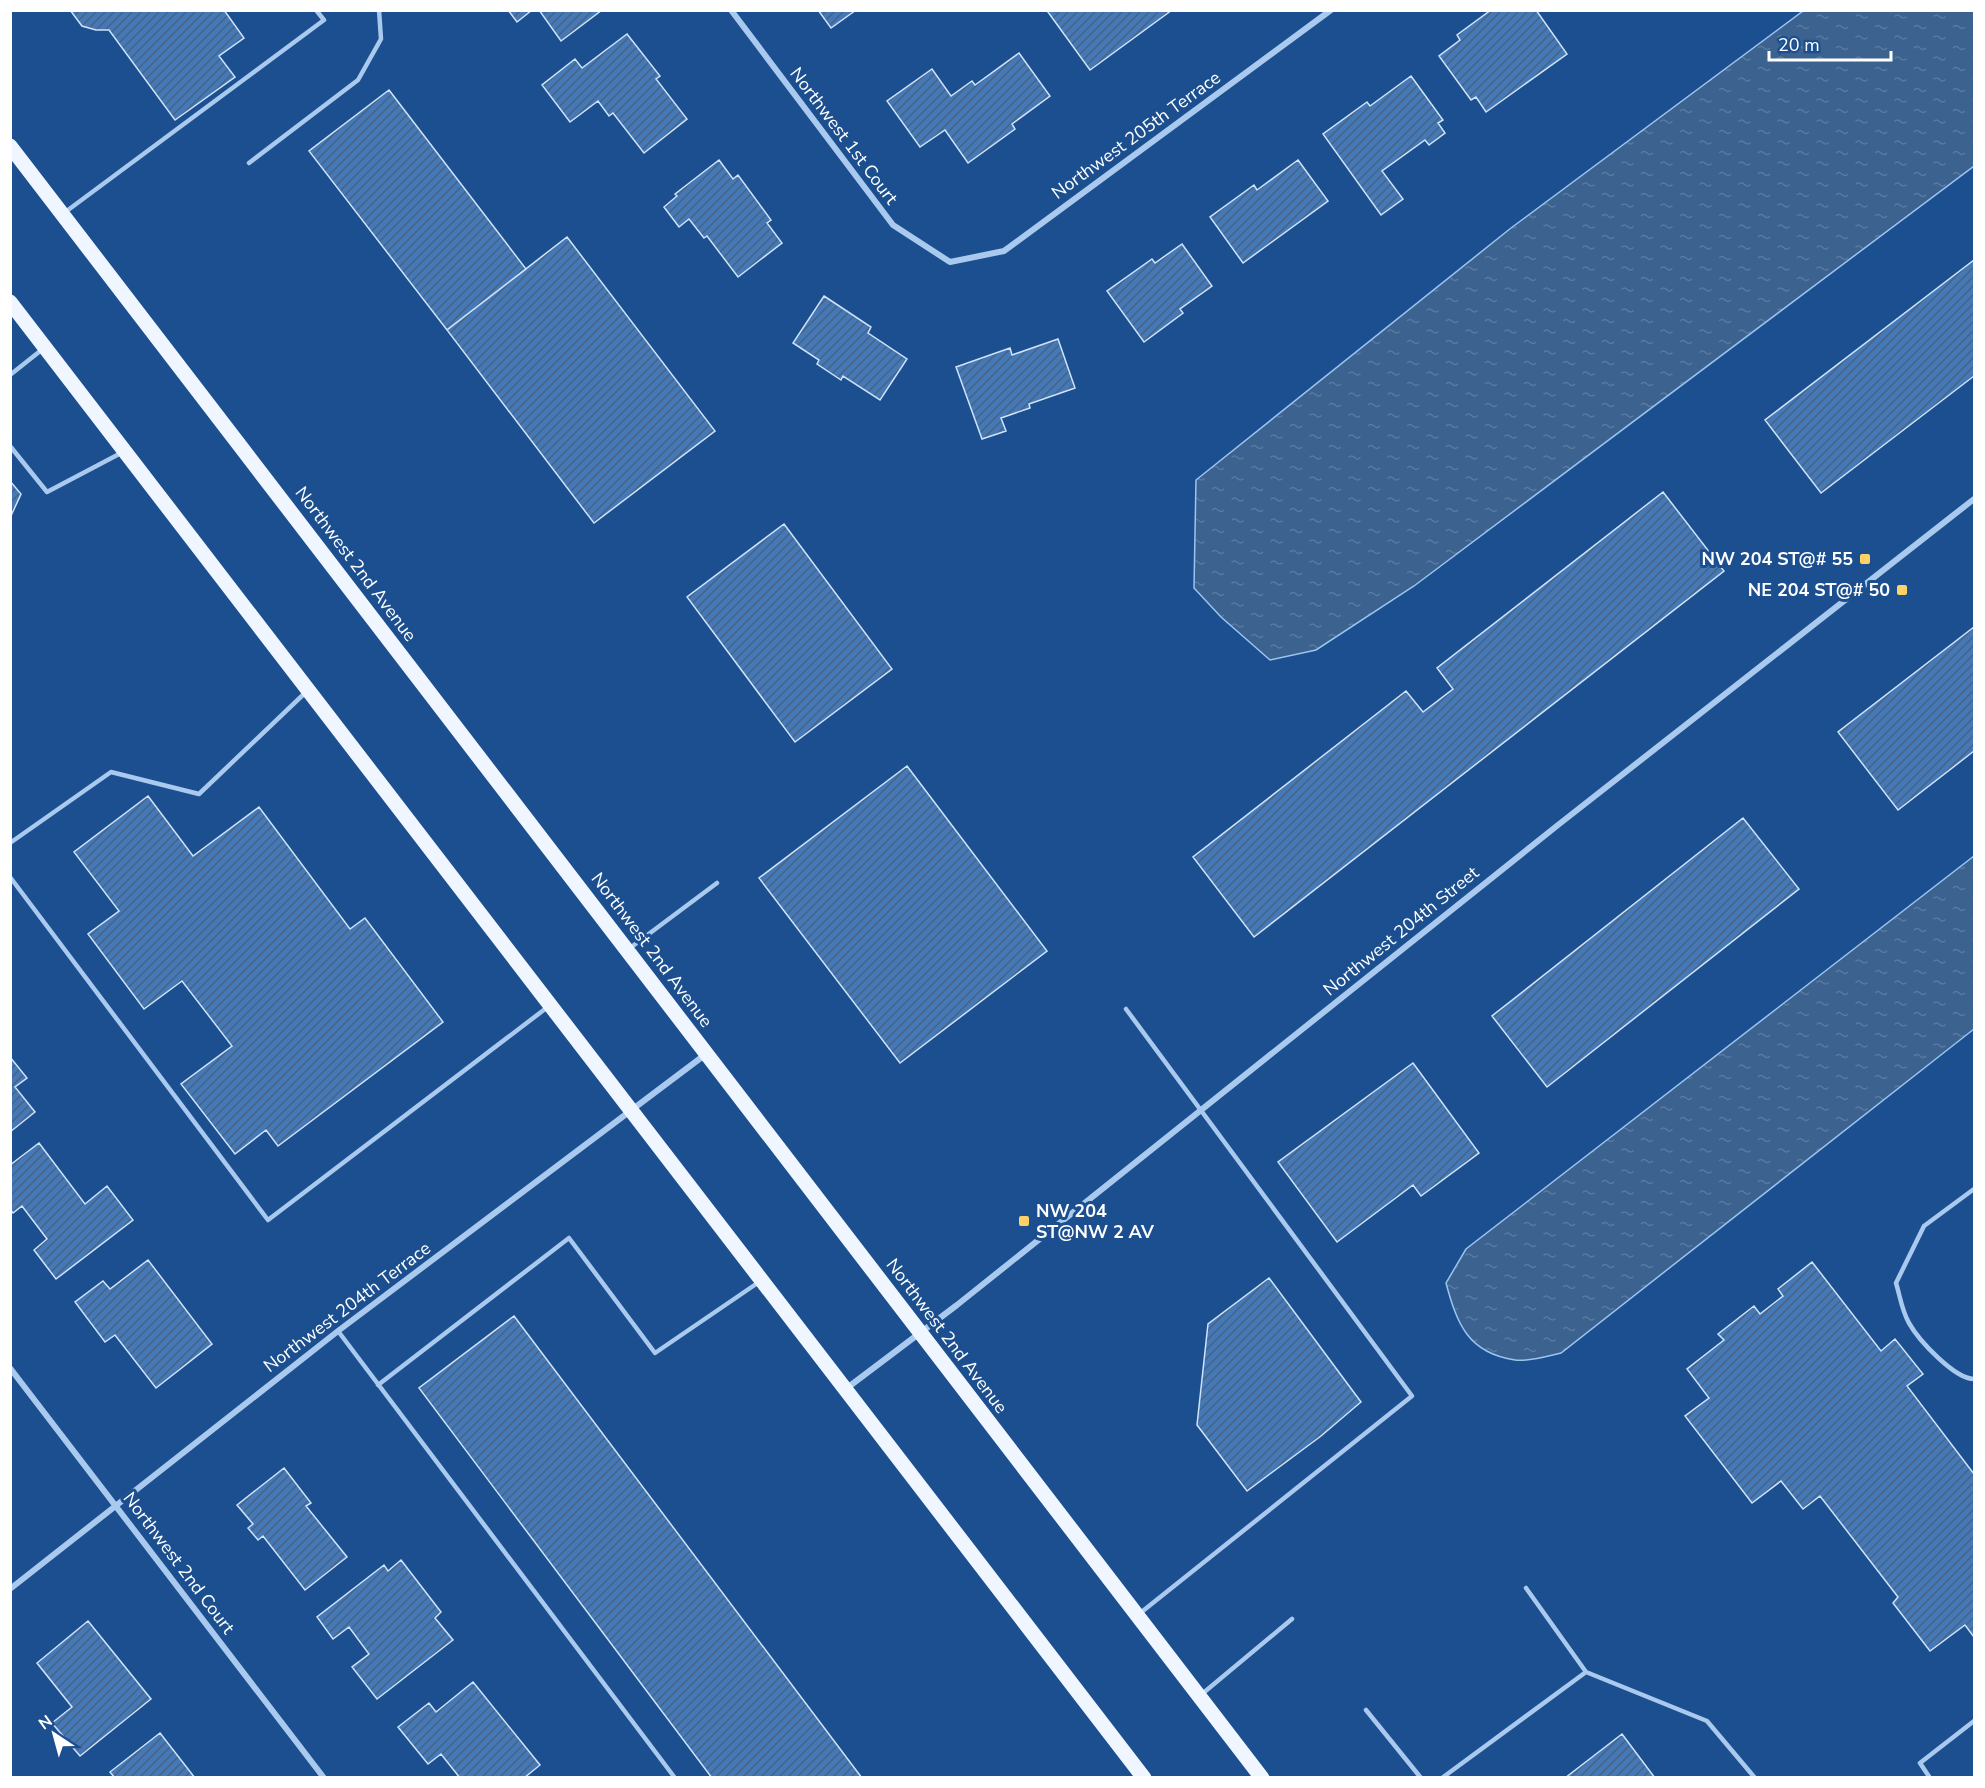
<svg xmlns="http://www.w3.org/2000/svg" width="1985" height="1788" viewBox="0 0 1985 1788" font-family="'Nunito Sans',sans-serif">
<defs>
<pattern id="water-ripples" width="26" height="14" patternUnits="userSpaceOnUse" patternTransform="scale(1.5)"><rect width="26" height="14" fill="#3c6290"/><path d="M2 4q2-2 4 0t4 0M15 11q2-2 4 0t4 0" fill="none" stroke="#597aa1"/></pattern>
<pattern id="building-hatch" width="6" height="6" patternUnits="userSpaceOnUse" patternTransform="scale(1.5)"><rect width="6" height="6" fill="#4478b7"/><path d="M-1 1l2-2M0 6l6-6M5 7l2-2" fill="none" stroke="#486282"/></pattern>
</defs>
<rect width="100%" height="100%" fill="#1b4f8f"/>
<path fill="url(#water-ripples)" stroke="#9cc4f0" stroke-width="1.5" d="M1803,11H1974V166L1414,586L1316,650L1270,660L1221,617L1194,588L1196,480L1511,228Z
M1974,856V1029L1561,1353C1548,1356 1528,1362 1515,1360C1468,1353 1457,1324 1446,1283L1466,1249Z"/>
<path fill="url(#building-hatch)" stroke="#cfe3fa" stroke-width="1.5" d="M70,10H224L244,38L219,56L235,77L175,120L109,30H96L82,26Z
M508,10H532L517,22Z
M539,10H602L561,41Z
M818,10H856L831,28Z
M1050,10H1172L1090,70L1048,12Z
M1491,10H1536L1567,54L1486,112L1476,97L1471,100L1439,56L1460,40L1457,35Z
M627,34L660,76L656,79L687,119L644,153L613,113L609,116L598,101L570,122L542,85L575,59L582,68Z
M1019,53L1050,96L1012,124L1015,129L968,163L945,130L920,147L887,101L932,69L951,96L972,81L975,85Z
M1411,76L1443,120L1438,123L1445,133L1429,145L1425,140L1382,171L1403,199L1381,215L1323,134L1367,102L1370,106Z
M389,90L526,269L447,330L309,151Z
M719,160L733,179L738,175L771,220L767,223L782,243L738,277L707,236L704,238L689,219L679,227L664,207L677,196L675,194Z
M1298,160L1328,201L1243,263L1210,217L1254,185L1257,190Z
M567,237L715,431L594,523L447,330Z
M1182,244L1212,286L1180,309L1183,313L1144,342L1107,291L1152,259L1155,263Z
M1974,260V376L1821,493L1765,420Z
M824,296L871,327L868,333L907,359L880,400L843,376L841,380L817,364L819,360L793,343Z
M1058,339L1075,388L1029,404L1030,408L1001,418L1006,431L982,439L956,367L1010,348L1012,355Z
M10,481L21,494L10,518Z
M1663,492L1724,571L1254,937L1193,857L1406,691L1423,712L1453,689L1437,668Z
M784,524L892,669L795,742L687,597Z
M1974,627V751L1898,810L1838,732Z
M907,766L1047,951L900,1063L759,878Z
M148,796L193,856L259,807L350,929L365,918L443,1022L278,1146L266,1130L235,1154L181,1084L232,1046L182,981L144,1009L88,934L119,911L74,852Z
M1743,818L1799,889L1547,1087L1492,1016Z
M10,1057L27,1078L15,1087L35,1112L10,1132Z
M1413,1063L1479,1153L1421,1196L1413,1185L1337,1242L1278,1162Z
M39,1143L85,1204L107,1186L133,1220L56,1279L34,1250L47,1239L22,1206L13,1213L10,1209V1165Z
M148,1260L212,1344L156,1388L115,1335L105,1342L75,1302L103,1281L110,1289Z
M1812,1262L1881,1351L1895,1339L1923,1374L1907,1386L1974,1474V1637L1965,1625L1930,1651L1893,1603L1898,1597L1820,1496L1803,1509L1781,1481L1752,1503L1685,1416L1709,1398L1687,1369L1724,1340L1718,1334L1754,1306L1760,1314L1783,1296L1778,1289Z
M1269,1278L1361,1402L1321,1436L1247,1491L1197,1425L1208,1324Z
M514,1316L862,1778H712L419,1388Z
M284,1468L311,1503L306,1506L347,1557L305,1590L263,1536L258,1540L248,1528L253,1524L237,1505Z
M401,1560L441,1612L435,1618L453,1640L377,1699L352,1667L369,1654L349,1627L333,1639L317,1617L384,1565L388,1571Z
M88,1621L151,1699L80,1756L52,1723L72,1707L37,1663Z
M473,1682L540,1765L524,1778H460L441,1754L428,1764L398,1727L429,1703L436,1712Z
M160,1733L195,1778H115L110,1772Z
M1622,1734L1655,1778H1565Z"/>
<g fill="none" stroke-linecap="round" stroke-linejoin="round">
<path stroke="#a9c9ee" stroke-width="4.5" d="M249,163L358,80L381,39L379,10
M64,213L324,20L316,10
M10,375L44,348
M10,446L47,492L123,452
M10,843L111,772L199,794L307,691
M10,877L268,1220L549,1006
M630,948L717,883
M1126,1009L1412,1396L1139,1614
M1974,1189L1924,1226L1896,1283C1900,1296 1902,1311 1909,1323C1919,1341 1955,1379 1974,1379
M338,1331L675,1778
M378,1385L569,1238L655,1353L759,1282
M1526,1588L1586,1672
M1202,1694L1292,1619
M1366,1710L1421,1778
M1442,1778L1586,1672L1707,1721L1755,1778
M1930,1778L1920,1763L1974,1721"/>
<path stroke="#a9c9ee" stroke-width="6" d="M731,10L893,225L950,262L1004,251L1331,10
M10,1368L324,1778
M847,1388L957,1305L1558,825L1974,499
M10,1589L338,1331L706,1054"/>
<path stroke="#f0f6ff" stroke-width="15" d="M10,146L1262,1778
M10,302L1144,1778"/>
</g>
<g fill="#ffd166" stroke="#1b4f8f" stroke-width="2">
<rect x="1859" y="553" width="12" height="12" rx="3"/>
<rect x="1896" y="584" width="12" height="12" rx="3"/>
<rect x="1018" y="1215" width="12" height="12" rx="3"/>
</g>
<g text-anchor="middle" stroke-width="6" stroke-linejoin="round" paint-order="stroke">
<g font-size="18" fill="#fff" stroke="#1b4f8f">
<text transform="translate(1136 135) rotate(-36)" y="6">Northwest 205th Terrace</text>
<text transform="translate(844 136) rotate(53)" y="6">Northwest 1st Court</text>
<text transform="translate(356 564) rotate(53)" y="6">Northwest 2nd Avenue</text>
<text transform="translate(1401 931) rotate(-39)" y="6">Northwest 204th Street</text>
<text transform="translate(652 950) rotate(53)" y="6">Northwest 2nd Avenue</text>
<text transform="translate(347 1307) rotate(-37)" y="6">Northwest 204th Terrace</text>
<text transform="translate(947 1336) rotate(53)" y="6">Northwest 2nd Avenue</text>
<text transform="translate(179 1563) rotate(53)" y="6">Northwest 2nd Court</text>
</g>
<g font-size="18" font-weight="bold" fill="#fff" stroke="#1b4f8f" text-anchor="end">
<text x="1853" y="565">NW 204 ST@# 55</text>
<text x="1890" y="596">NE 204 ST@# 50</text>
<text x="1036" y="1217" text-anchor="start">NW 204<tspan x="1036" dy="21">ST@NW 2 AV</tspan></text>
</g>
</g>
<rect width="1985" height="1788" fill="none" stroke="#ffffff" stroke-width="24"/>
<g transform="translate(54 1734) rotate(324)" stroke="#1b4f8f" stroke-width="4.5" paint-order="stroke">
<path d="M0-4.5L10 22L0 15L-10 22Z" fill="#ffffff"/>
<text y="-9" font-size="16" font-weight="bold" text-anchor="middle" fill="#ffffff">N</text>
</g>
<path d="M1769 51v9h122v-9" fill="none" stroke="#ffffff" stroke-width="3"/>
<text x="1778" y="51" font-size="18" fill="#ffffff" stroke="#1b4f8f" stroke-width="4.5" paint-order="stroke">20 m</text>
</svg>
